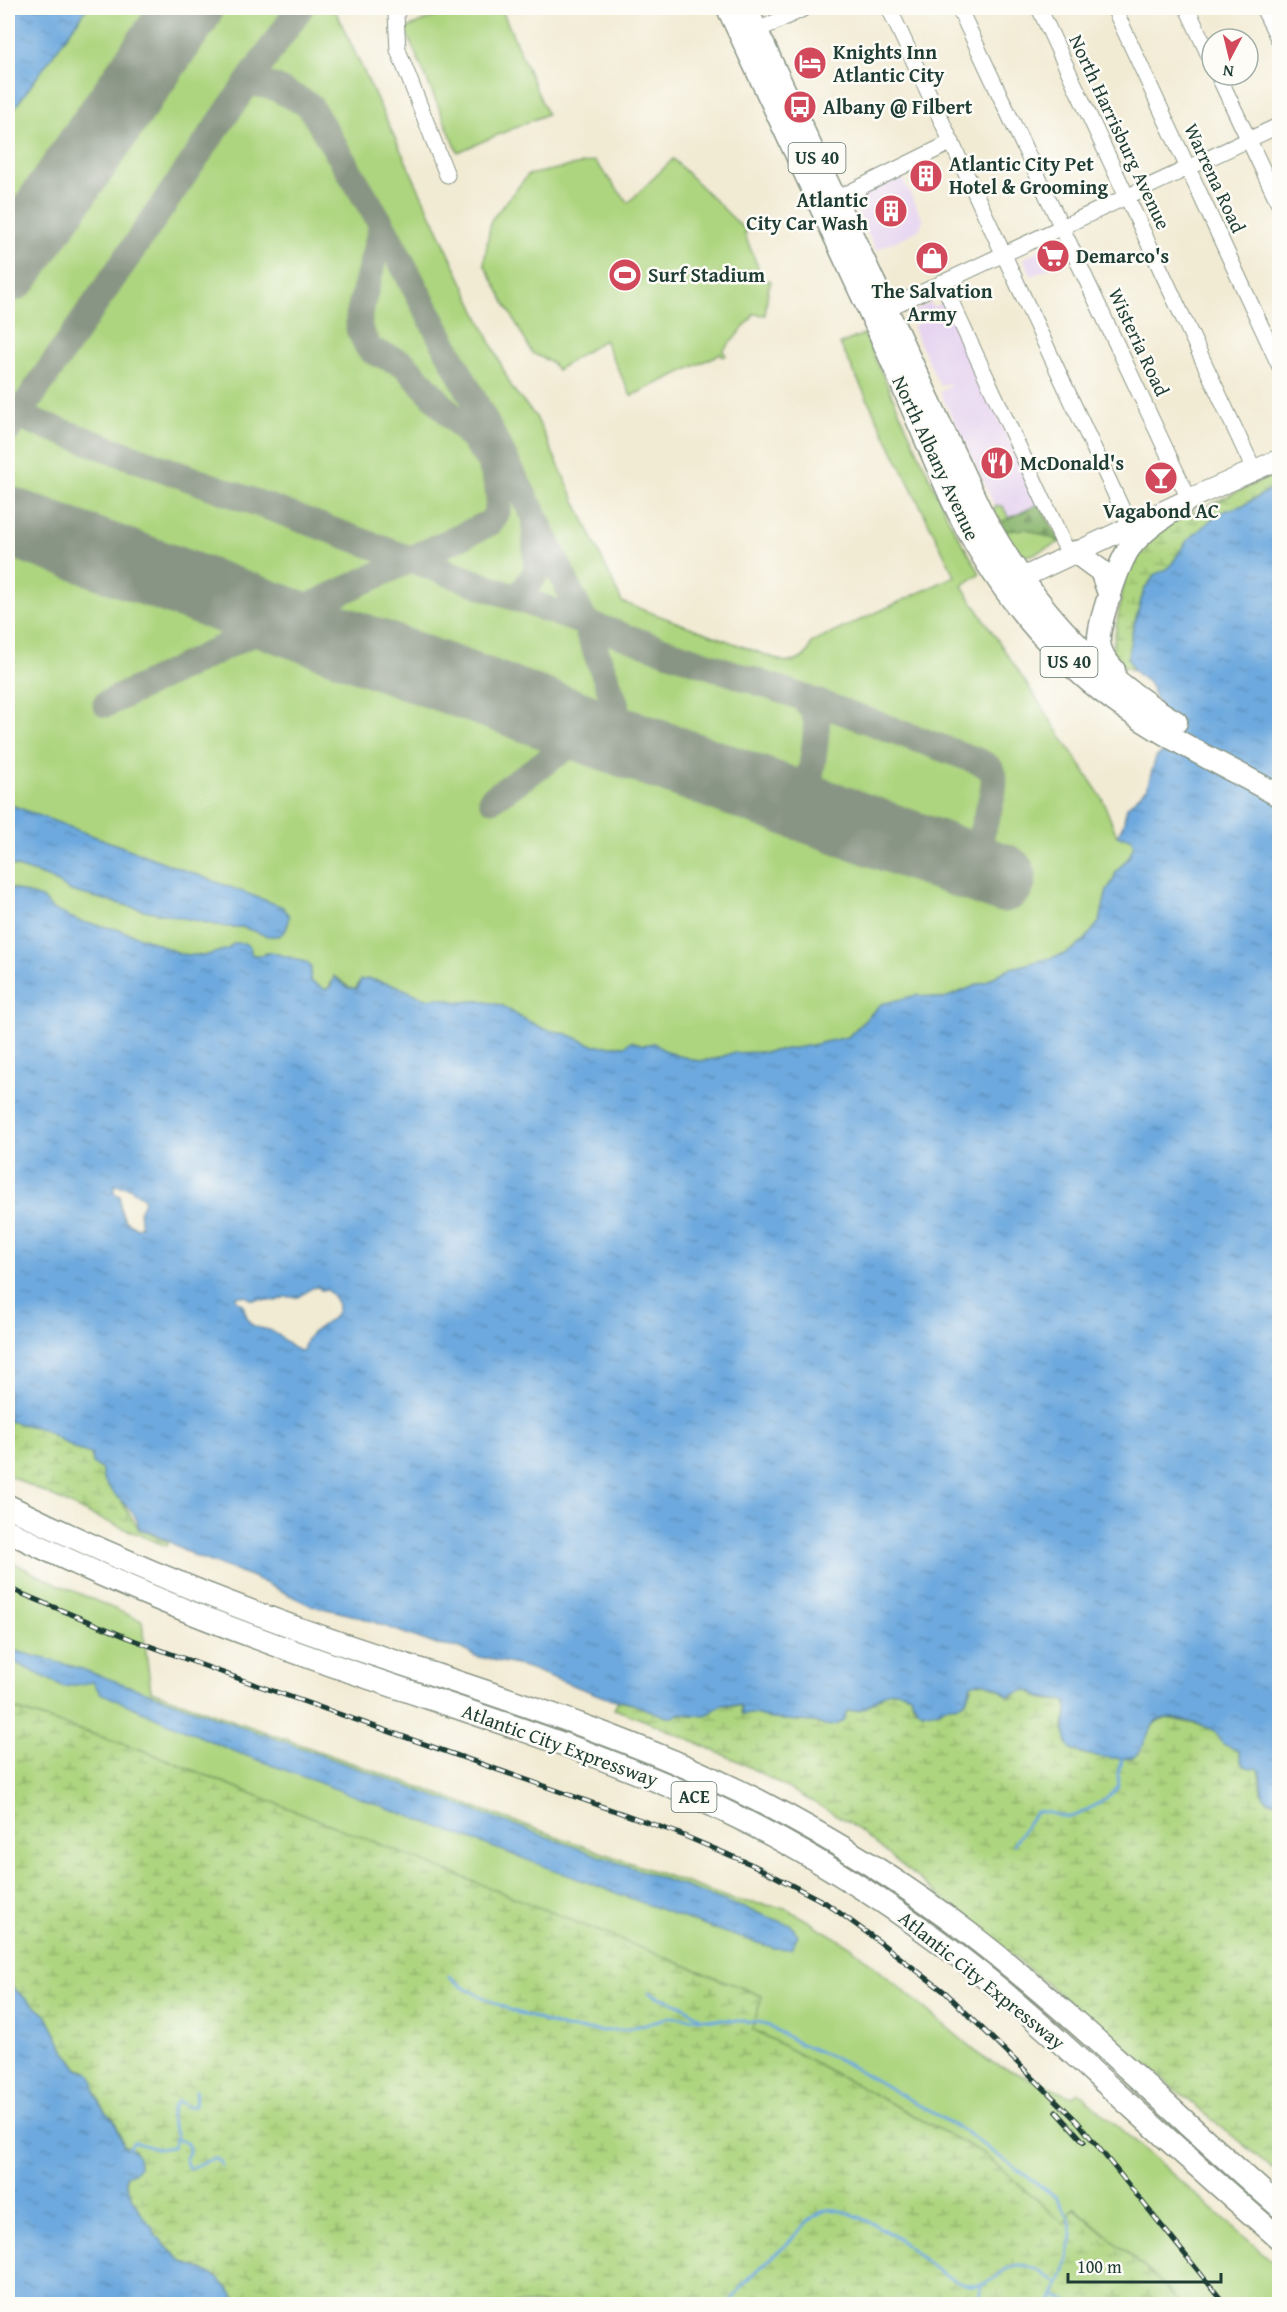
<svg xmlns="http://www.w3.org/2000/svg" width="1287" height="2312" viewBox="0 0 1287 2312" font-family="'Gentium Book Plus',serif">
<defs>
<pattern id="forest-firs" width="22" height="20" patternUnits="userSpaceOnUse" patternTransform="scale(1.5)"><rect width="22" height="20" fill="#8ab66e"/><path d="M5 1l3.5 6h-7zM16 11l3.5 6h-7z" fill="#70955b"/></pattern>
<pattern id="wetland-marsh" width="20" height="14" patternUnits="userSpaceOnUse" patternTransform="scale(1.5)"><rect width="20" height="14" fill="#add57f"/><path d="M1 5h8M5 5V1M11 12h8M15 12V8" fill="none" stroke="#8cae69"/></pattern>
<pattern id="water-ripples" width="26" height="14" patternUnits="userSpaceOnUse" patternTransform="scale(1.5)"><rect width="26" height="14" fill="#6da9de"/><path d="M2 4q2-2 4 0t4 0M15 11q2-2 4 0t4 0" fill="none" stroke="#598bb5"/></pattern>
</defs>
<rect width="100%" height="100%" fill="#fdfcf7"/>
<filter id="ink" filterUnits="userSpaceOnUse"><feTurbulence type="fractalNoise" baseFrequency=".0167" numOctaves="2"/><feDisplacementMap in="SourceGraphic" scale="12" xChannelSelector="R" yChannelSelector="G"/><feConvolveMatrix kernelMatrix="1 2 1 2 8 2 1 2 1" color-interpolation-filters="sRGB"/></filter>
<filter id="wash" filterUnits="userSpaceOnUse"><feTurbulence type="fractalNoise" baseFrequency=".008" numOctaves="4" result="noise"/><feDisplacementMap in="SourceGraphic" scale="24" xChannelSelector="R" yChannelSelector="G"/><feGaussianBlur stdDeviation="1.35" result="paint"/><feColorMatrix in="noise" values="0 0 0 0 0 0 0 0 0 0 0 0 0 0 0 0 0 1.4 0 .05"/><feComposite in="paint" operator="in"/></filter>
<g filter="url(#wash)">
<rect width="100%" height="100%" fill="#f2ebd4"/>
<path fill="#e6d3f0" d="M898,169L923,220L919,230L876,250L848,193Z
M1063,239L1072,257L1032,276L1023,258Z
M945,302L1039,504L1009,519L1003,506H995L940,392L949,386V383L940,386L912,326L920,322L915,310L930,303L933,307Z"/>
<path fill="#add57f" stroke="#66895a" stroke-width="1.5" d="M87,8H338L336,12L512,388L536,417L622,602L782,661C797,664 808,658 811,643L955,576L840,344L864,334L949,520L980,573L962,586L1102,798L1117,836L1131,838L1134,845L1129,857L1116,872L1113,881L1107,890L1100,921L1084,941L1074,949L1062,955L1008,969L987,981L943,999L917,995L864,1020L848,1037L802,1047L767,1052L732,1053L716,1059L698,1061L676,1055L663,1050L654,1043L643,1045L635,1042L625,1046H595L567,1034L544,1029L520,1017L501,1005L480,1001L458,1002L440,998L426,999L397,986L370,979L359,982L356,989H351L338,978L332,980L328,989H323L310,981L311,968L296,959L267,952L262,955H252L250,950L231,945L228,949L204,956L180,954L149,940L116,929L81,922L52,909L43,899L8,887V864L48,877L71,891L144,910L233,927C252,924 277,950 288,925L283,907L8,804V117Z
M456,8H501L547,114L458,152L405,29Z
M673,159L743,228L746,227L748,231L744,233L760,272L759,278L771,281L768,290L765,315L753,314L752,318L723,351L726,355L723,357L720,354L631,396L604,340L557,370L551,362L532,353L484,264L491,220L528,175L595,161L628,203Z
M1039,504L1061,542L1031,555L1023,556C1009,545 1001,526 993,511L995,506H1003L1009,519Z
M8,1560L37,1575L142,1621L151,1691L734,1900L786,1908L850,1946L986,2060L1072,2097L1078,2092L1279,2267V2304H1180L1155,2277L1075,2208L1064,2225L983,2153L752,2029L762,1996L142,1750L8,1707Z"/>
<path fill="url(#forest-firs)" stroke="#547a51" stroke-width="1.5" d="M1039,504L1061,542L1027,529L1003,531L999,523Z"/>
<path fill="url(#wetland-marsh)" stroke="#66895a" stroke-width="1.5" d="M1279,472V484L1244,505L1224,511L1187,541L1169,568L1156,574L1151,580L1144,590L1132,632L1128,659L1134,671L1123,666L1112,652L1125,574L1152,532Z
M8,1410L91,1454L139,1529L168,1542L166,1546L89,1514L8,1475Z
M975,1682L990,1684L1011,1697C1028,1686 1026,1690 1041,1698C1048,1701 1059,1700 1066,1701C1070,1711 1064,1718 1064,1728C1064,1735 1067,1746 1073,1750C1081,1755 1118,1759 1129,1758L1155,1723L1162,1719L1167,1718L1204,1726L1215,1731L1222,1742L1239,1751L1242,1763L1258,1767L1261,1792L1269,1801L1279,1803V2174L849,1822L740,1762L644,1720L614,1709L618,1701L633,1704L667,1717C684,1711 693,1718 707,1714C711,1713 715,1708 719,1705L741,1706V1713L762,1715L772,1719L815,1722L825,1726L847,1711L865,1708L888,1692L901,1691L910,1695L914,1707L939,1712L948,1705L956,1706L966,1701L971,1684Z
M8,1707L142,1750L762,1996L752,2029L983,2153L1064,2224L1074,2208L1155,2277L1180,2304H242L219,2279L204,2270L182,2262L155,2235C154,2227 146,2222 141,2216C136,2208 124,2184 126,2175L132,2173L135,2150L124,2146L119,2130L112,2117L105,2112L86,2071L78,2069L63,2048L46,2015L8,1984Z"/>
<path fill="url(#water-ripples)" stroke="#467389" stroke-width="1.5" fill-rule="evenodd" d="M8,8H87L8,117Z
M1279,484V1803C1253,1799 1266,1785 1258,1767L1251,1768L1244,1766L1241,1761L1239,1751C1234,1748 1227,1747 1222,1743C1219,1740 1218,1735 1215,1732C1208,1725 1171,1715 1161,1719C1146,1725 1147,1748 1135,1756C1125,1762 1073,1755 1069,1746C1059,1728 1071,1715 1066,1701L1042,1698L1033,1692L1026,1690L1008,1696C1000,1688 983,1678 971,1684C969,1691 969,1698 964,1702C959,1706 956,1705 950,1706C937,1707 937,1717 918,1710L910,1695C887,1685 883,1696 866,1707C860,1711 854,1710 847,1711L843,1721L836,1725L825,1726L815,1722L772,1719L755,1714H742L741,1706C717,1701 722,1708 704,1716L679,1713L674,1717H667L633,1704L604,1697L525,1667L475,1656L461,1648L437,1645L360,1617L310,1605L251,1576L197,1557L157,1535L139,1529C138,1526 138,1522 137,1520C129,1502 101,1490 102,1470L93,1463L91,1454L75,1449L43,1429L8,1421V887L43,899L52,909L81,922L116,929L149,940L180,954L204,956L228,949L234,943H244L250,947L252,955H262L271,952L308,963L311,968L310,981L326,990L331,986L334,976L348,988L356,989L361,980L370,979L397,986L426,999L440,998L458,1002L480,1001L501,1005L520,1017L544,1029L567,1034L595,1046H625L631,1041L643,1045L654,1043L664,1050L676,1055L698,1061L716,1059L732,1053L767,1052L802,1047L848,1037L881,1004L917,995L943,999L987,981L1008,969L1062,955L1074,949L1084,941L1100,921L1107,890L1113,881L1116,872L1129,857L1134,845L1131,838L1117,836L1123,825L1127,807L1147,788L1156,757L1166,750L1168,751L1172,743L1150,684L1134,671L1128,659L1132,632L1144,590L1156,574L1169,568L1187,541L1214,517L1224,511L1244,505ZM114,1185L128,1187L143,1197L144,1202L139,1212L141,1226L137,1228L125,1221L120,1208V1196L114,1193ZM318,1287L321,1290H327C353,1313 327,1320 311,1334C306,1338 304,1346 303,1351C289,1350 284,1337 272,1331C264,1327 256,1330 250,1323C247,1318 244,1310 243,1305L236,1299V1296H245L253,1300L258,1299L276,1301L285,1297H299L312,1288Z
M8,804L283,907L289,916L286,930L279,936H267L242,927H227L144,910L71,891L48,877L8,864Z
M8,1649L79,1668L791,1925L798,1935L791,1949L774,1948L713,1929L231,1750L100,1693L93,1682L64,1687L10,1660Z
M8,1984L46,2015L63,2048L78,2069L89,2073L94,2082L95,2093L105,2112L114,2120L124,2146C136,2150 139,2154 139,2167L135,2172L126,2175V2183L139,2211L154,2229L155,2235L182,2262L204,2270L219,2279L242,2304H8Z"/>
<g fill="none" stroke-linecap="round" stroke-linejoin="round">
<path stroke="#6da9de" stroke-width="3" d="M1014,1844L1035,1812C1047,1809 1056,1817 1067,1817C1077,1818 1114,1795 1118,1786C1120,1781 1117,1776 1118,1772C1120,1766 1122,1765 1122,1759
M449,1976L464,1988L510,2010L564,2028L604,2031L628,2029L670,2017L759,2022L769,2026L798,2043L842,2061L964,2131L1056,2197L1069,2218L1072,2236L1065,2271L1050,2304
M649,1993L683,2006L702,2019
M177,2140C185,2140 190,2145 189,2152L185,2159L189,2169L214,2158L220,2161L222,2166
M129,2148L134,2142L157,2149L173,2147L177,2136C171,2123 166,2112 178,2101L188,2107L195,2106L196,2091
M1054,2295L1073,2304
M730,2304C740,2283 768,2261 786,2245C797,2234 812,2214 827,2210C843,2206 880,2227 894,2236C918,2253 936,2275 965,2284C992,2292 1000,2265 1019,2265C1033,2265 1048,2277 1059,2284
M972,2304L979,2297L982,2284"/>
<path stroke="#889484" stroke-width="27" d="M248,82L300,8
M382,225L359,315V329L368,347L372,351L404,364L473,439L495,468
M8,412L585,623L819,703L980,762C988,766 994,770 994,779C995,798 977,846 971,867
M8,430L248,82L274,87L309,105L382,225L534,515L585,623L616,705L617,718L613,727L604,735L594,740L573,743L492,799
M518,599L537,571L535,528
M106,704L282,619L490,523C507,504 496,481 489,459
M785,800C793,798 802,796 806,789C811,782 818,727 816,718C814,710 808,704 803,698"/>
<path stroke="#889484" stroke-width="69" d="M8,268L188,8
M8,521L1002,878"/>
</g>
</g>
<g filter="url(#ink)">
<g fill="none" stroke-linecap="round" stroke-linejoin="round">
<defs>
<path id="minor" d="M399,8L396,15L398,50L447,175
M889,8L1130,526
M959,8L1189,499
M1039,8L1254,470
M1114,8L1280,367
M1187,8L1212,62
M1263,8L1280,42
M750,34L805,8
M1218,75L1280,206
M836,199L952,142
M942,282L1069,555
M880,312L1280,125"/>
<path id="major" d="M1009,584L1189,499L1280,459"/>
<path id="highway" d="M728,8L878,329L951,497C991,582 1050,658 1129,711C1176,743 1229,768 1280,796
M746,8L980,510C1026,597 1091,672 1176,722
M1075,552L1101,571L1110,596
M1114,670C1107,662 1100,654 1099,642C1097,626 1120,559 1131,546C1146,527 1169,514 1189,499
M8,1506C115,1559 228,1605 342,1644C482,1691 624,1733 757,1800C833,1839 907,1885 975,1938C1082,2021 1178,2118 1280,2207
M8,1531C111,1582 220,1626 329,1664C469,1713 612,1754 745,1821C821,1860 895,1907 963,1960C1020,2004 1072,2053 1125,2101C1176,2147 1228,2194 1280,2239"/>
</defs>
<use href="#minor" stroke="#889484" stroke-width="17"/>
<use href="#major" stroke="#889484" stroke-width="22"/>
<use href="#highway" stroke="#889484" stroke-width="25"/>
<use href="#minor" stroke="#fff" stroke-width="15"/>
<use href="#major" stroke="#fff" stroke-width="20"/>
<use href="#highway" stroke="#fff" stroke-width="22"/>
<defs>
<path id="rail" d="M8,1588L131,1639L248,1682L675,1832L753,1865L826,1903L877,1940L946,1993L1077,2121L1225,2304
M1056,2111L1084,2142"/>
</defs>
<use href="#rail" stroke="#1f3d34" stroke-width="5"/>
<use href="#rail" stroke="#fdfcf7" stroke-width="3" stroke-dasharray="9" stroke-linecap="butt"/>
</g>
</g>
<defs>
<symbol id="hotel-disc" viewBox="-11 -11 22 22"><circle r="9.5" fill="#d1495b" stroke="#fdfcf7"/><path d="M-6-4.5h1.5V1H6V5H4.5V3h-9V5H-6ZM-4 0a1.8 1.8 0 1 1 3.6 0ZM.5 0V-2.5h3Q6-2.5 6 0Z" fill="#fff"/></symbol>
<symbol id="bus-disc" viewBox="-11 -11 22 22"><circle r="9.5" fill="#d1495b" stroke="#fdfcf7"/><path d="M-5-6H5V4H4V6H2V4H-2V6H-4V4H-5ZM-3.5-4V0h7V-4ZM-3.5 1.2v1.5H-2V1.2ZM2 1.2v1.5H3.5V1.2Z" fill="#fff"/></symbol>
<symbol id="building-disc" viewBox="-11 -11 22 22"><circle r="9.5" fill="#d1495b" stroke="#fdfcf7"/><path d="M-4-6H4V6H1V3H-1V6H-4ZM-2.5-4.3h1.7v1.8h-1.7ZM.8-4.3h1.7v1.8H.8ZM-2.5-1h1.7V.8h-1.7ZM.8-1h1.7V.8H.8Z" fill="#fff"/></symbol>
<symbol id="supermarket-disc" viewBox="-11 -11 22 22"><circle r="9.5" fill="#d1495b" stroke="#fdfcf7"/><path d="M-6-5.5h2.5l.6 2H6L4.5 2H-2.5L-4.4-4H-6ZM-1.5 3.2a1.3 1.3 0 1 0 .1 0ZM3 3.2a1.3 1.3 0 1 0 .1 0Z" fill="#fff"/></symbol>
<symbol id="shop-disc" viewBox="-11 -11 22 22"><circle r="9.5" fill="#d1495b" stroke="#fdfcf7"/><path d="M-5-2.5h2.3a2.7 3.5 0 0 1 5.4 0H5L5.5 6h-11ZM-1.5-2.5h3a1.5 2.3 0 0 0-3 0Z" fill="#fff"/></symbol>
<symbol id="stadium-disc" viewBox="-11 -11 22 22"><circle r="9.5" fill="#d1495b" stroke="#fdfcf7"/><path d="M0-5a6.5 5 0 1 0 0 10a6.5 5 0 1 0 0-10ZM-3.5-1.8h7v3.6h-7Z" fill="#fff"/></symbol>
<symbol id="restaurant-disc" viewBox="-11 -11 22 22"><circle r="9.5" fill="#d1495b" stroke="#fdfcf7"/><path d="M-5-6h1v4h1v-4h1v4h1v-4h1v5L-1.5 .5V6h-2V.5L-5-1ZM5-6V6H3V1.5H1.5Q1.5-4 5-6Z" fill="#fff"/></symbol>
<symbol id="bar-disc" viewBox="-11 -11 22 22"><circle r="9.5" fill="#d1495b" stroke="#fdfcf7"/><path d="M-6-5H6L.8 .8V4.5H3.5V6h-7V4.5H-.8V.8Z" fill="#fff"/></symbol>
</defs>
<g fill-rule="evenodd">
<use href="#hotel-disc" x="791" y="44" width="38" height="38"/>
<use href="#bus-disc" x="781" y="88" width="38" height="38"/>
<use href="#building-disc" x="907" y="157" width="38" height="38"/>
<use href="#building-disc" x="872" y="192" width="38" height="38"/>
<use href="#supermarket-disc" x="1034" y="237" width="38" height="38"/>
<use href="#shop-disc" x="913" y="239" width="38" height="38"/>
<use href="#stadium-disc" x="606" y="256" width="38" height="38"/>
<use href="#restaurant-disc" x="978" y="444" width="38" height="38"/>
<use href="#bar-disc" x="1142" y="459" width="38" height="38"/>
</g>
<g text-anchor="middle" stroke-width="5" stroke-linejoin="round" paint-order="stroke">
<g fill="#fdfcf7" stroke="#62766e" stroke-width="1.5">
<rect x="788.5" y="143" width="57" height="30" rx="4.5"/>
<rect x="1040.5" y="647" width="57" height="30" rx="4.5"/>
<rect x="671.5" y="1782" width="45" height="30" rx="4.5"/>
</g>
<g font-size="18" font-weight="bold" fill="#1f3d34">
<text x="817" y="164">US 40</text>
<text x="1069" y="668">US 40</text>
<text x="694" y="1803">ACE</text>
</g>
<g font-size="20" font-weight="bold" fill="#1f3d34" stroke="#fdfcf7" text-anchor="start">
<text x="833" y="59">Knights Inn<tspan x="833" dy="23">Atlantic City</tspan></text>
<text x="823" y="114">Albany @ Filbert</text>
<text x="949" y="171">Atlantic City Pet<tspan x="949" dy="23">Hotel &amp; Grooming</tspan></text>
<text x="868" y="207" text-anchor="end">Atlantic<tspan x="868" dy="23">City Car Wash</tspan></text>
<text x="1076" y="263">Demarco's</text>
<text x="648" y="282">Surf Stadium</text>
<text x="932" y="298" text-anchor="middle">The Salvation<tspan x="932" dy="23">Army</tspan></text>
<text x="1020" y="470">McDonald's</text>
<text x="1161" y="518" text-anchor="middle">Vagabond AC</text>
</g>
<g font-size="20" fill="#1f3d34" stroke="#fdfcf7">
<text transform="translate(1120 132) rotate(65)" y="7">North Harrisburg Avenue</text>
<text transform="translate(1215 178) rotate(65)" y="7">Warrena Road</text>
<text transform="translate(1139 342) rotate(65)" y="7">Wisteria Road</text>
<text transform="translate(936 458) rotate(65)" y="7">North Albany Avenue</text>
<text transform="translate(560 1745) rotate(20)" y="7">Atlantic City Expressway</text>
<text transform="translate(982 1980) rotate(39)" y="7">Atlantic City Expressway</text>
</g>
</g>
<rect width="1287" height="2312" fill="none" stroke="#fdfcf7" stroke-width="30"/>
<g transform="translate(1230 57) rotate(187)"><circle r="28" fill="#fdfcf7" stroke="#a4b0a9" stroke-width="1.5"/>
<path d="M0-4.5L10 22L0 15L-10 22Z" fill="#d1495b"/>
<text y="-9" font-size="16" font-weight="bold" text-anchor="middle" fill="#1f3d34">N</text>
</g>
<path d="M1068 2273v9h153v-9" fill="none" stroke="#1f3d34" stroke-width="3"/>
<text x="1077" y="2273" font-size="18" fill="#1f3d34" stroke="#fdfcf7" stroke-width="4.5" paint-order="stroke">100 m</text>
</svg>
